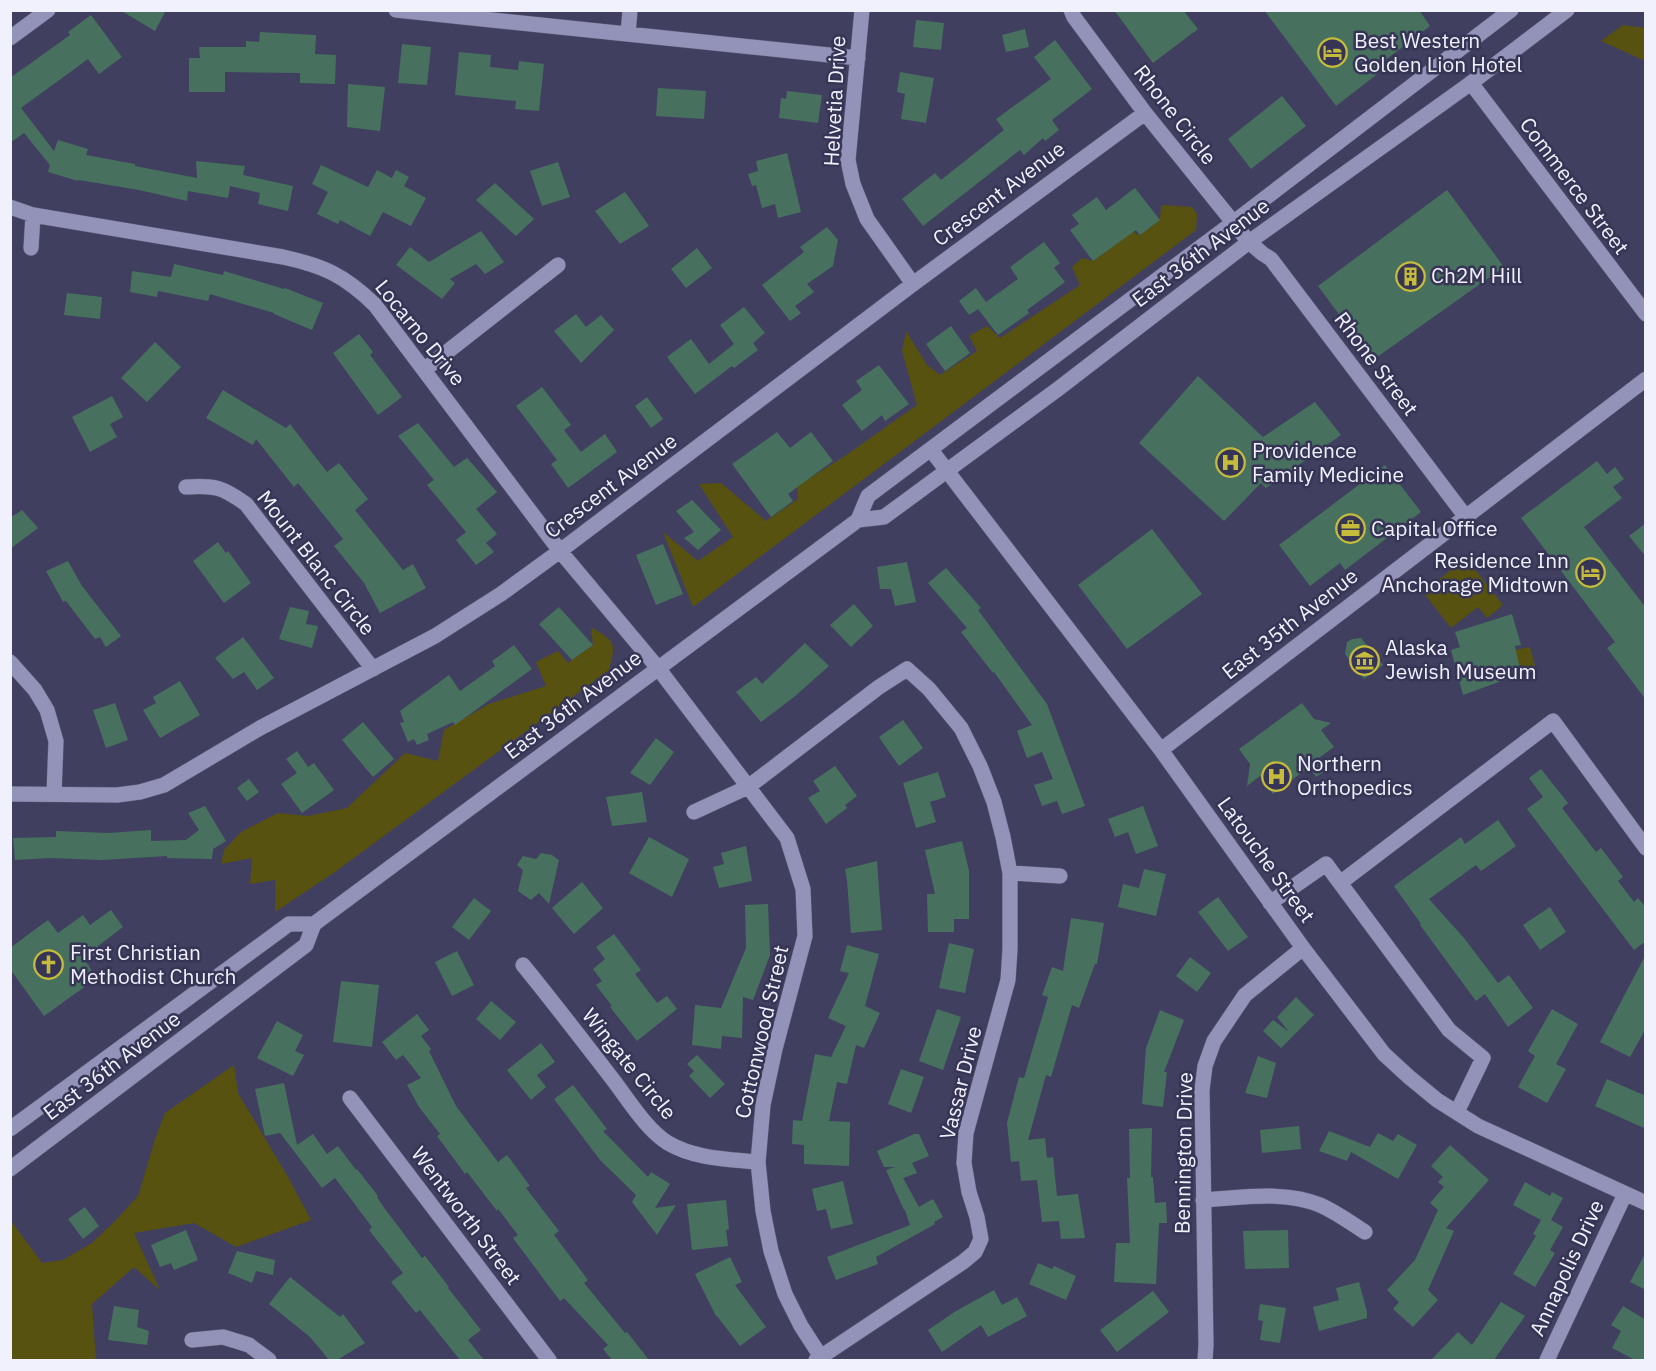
<svg xmlns="http://www.w3.org/2000/svg" width="1656" height="1371" viewBox="0 0 1656 1371" font-family="'IBM Plex Sans',sans-serif">
<rect width="100%" height="100%" fill="#403f60"/>
<path fill="#57520f" d="M1623,25L1645,28V61L1601,41Z
M1161,205L1192,207L1197,214L1196,230L693,607L663,532L698,561L733,537L699,484L721,483L766,521L798,499L797,486L845,456L917,405L902,351L906,331L927,365L940,375L977,351L969,336L987,326L1000,338L1080,285L1072,267L1082,258L1093,261L1118,243V226L1140,235L1160,220Z
M1466,558L1503,605L1487,618L1478,607L1451,628L1423,592Z
M591,627C616,642 616,642 609,670L335,872L275,912V880L250,884L252,858L221,864L224,850L241,832L278,813L308,816L347,808L405,753L438,761L444,730L489,704L546,686L536,662L558,651L568,663L593,645Z
M1530,647L1536,670L1521,675L1515,650Z
M234,1065L238,1093L288,1177L311,1220L236,1247L194,1223L134,1233L160,1290L134,1267L92,1304L96,1360H11V1221L42,1263L63,1260L92,1243L114,1222L138,1196L156,1136L165,1113Z"/>
<path fill="#47715e" d="M120,10H166L155,31Z
M1114,10H1183L1198,29L1153,63Z
M1264,10H1419L1430,26L1380,64L1384,69L1336,106Z
M91,15L122,57L99,74L88,59L21,108L54,151L58,140L88,149L86,155L135,164V166L197,178L196,161L245,166L243,175L293,186L288,211L258,204L260,193L230,186L228,198L188,191L187,201L139,190L79,180L78,181L48,172L50,165L24,133L10,143V78L70,35L68,32Z
M916,20L944,23L941,50L913,47Z
M1025,29L1029,47L1006,52L1002,35Z
M260,32L316,35L315,54L336,55L335,84L300,83V73L225,72V92H189V58H200L199,47H246V41L259,42Z
M1055,40L1092,89L1052,120L1059,130L1045,141L1043,138L1024,155L1020,150L923,226L902,199L935,173L941,180L1004,130L996,119L1051,79L1034,57Z
M402,44L431,47L427,85L398,83Z
M459,52L491,55L490,67L518,70L519,61L544,64L539,111L515,109L516,101L455,95Z
M900,72L934,78L926,123L901,119L905,94L897,92Z
M348,84L385,87L380,131L347,127Z
M658,88L706,91L704,119L656,116Z
M787,91L822,95L818,123L779,118L781,98L786,99Z
M1282,96L1306,126L1251,169L1228,139Z
M787,153L801,212L778,218L775,204L762,208L756,185L752,186L748,174L758,171L756,161Z
M558,162L570,197L542,206L530,171Z
M321,165L368,187L377,170L392,178L396,170L409,177L404,186L426,198L411,226L383,212L370,236L340,220L338,224L317,214L328,192L312,184Z
M495,183L534,219L516,236L476,200Z
M1135,188L1160,220L1140,235L1136,230L1093,261L1070,230L1079,224L1072,215L1097,197L1106,210Z
M1447,190L1504,267L1373,360L1318,286Z
M625,192L649,226L620,244L595,211Z
M827,227L838,240L833,266L807,284L814,292L795,306L801,313L790,321L762,285L804,252L800,247Z
M481,231L504,262L485,274L476,264L450,279L455,283L442,299L396,265L410,247L429,262Z
M1044,242L1060,263L1054,268L1065,282L1027,310L1029,313L998,335L978,309L969,315L959,301L976,288L986,302L1018,279L1010,267Z
M697,248L712,268L686,288L671,269Z
M174,264L223,275L224,271L284,289L285,288L323,303L312,330L274,314V313L210,294L208,301L158,291L157,297L130,292L132,271L171,277Z
M67,293L102,297L100,319L64,315Z
M744,307L765,333L753,343L758,350L734,368L732,366L695,394L667,357L691,339L709,364L734,344L720,325Z
M576,314L586,327L601,315L614,330L581,363L554,331Z
M951,326L970,353L945,371L926,344Z
M359,334L373,352L370,355L402,397L378,415L333,353Z
M155,342L181,367L147,402L121,378Z
M879,365L909,404L885,421L882,415L862,431L842,405L862,390L856,381Z
M1198,376L1263,437L1315,402L1341,435L1266,488L1261,483L1224,521L1139,443Z
M542,387L571,425L564,430L581,452L605,434L617,452L568,488L551,464L557,460L516,406Z
M223,390L286,428L290,424L327,472L339,463L368,499L355,510L403,570L413,564L426,588L380,613L364,583L334,546L343,539L298,483L294,487L256,439L253,445L206,418Z
M112,396L123,417L110,424L117,437L90,452L72,417Z
M647,397L663,419L651,428L635,406Z
M418,423L454,467L467,458L497,492L476,509L497,534L486,543L494,552L476,565L456,540L466,532L427,485L434,480L398,436Z
M777,432L790,448L811,432L833,461L788,494L793,501L771,517L732,464Z
M1597,461L1607,474L1615,467L1624,479L1613,487L1622,498L1584,527L1646,608V700L1607,648L1615,642L1521,518Z
M1385,465L1421,512L1345,570L1340,563L1310,586L1279,545Z
M692,500L721,530L698,550L684,538L694,532L676,511Z
M22,510L38,528L10,549V518Z
M1646,523V557L1629,536Z
M1152,529L1202,594L1127,649L1078,585Z
M218,542L226,553L228,551L251,583L224,603L193,561Z
M663,544L683,594L656,605L636,555Z
M68,561L82,586L121,636L106,647L100,637L95,639L66,601L63,602L46,571Z
M907,562L916,602L895,606L891,589H880L877,567Z
M946,568L981,608L978,610L1047,704L1085,806L1062,814L1057,801L1042,806L1034,785L1053,779L1042,752L1027,758L1017,731L1032,725L994,672L993,673L961,632L967,628L928,583Z
M854,604L873,626L851,647L830,625Z
M290,607L309,611L306,624L318,626L312,648L279,639Z
M559,607L593,645L572,660L539,624Z
M1512,614L1521,645L1515,646L1521,674L1463,695L1451,650L1460,647L1455,632Z
M243,637L274,678L257,690L244,672L233,679L215,658Z
M1361,638L1383,665L1364,679L1345,654L1347,642L1352,639Z
M805,643L829,666L794,697L761,722L736,692L756,677L762,684Z
M514,645L532,669L455,725L453,722L427,734L429,740L417,745L414,739L408,742L400,723L404,722L400,711L449,675L460,691L495,666L492,661Z
M180,681L200,715L160,738L143,710L156,703L153,697Z
M115,703L128,740L106,748L93,710Z
M1302,703L1314,719L1331,723L1321,730L1334,747L1320,757L1328,769L1316,777L1309,767L1273,794L1260,776L1247,786L1250,764L1239,749Z
M903,720L923,748L899,766L879,737Z
M363,722L394,759L373,777L342,740Z
M656,738L674,752L650,785L630,773Z
M297,751L308,767L314,763L334,790L302,813L281,784L297,773L286,759Z
M835,766L857,796L845,805L847,808L826,824L808,798L820,791L813,781Z
M1541,769L1568,803L1562,808L1596,852L1601,848L1623,877L1618,881L1634,902L1638,898L1646,908V941L1634,950L1527,809L1543,797L1529,778Z
M938,772L946,797L930,802L936,822L916,828L903,783Z
M249,779L259,792L247,801L237,788Z
M642,792L647,822L612,826L606,797Z
M205,806L226,841L213,849L212,859L167,858V856L102,860L50,858L15,860L13,838L56,837V831L108,833L151,830V841L186,840L199,830L188,813Z
M1143,806L1158,846L1136,854L1128,832L1115,837L1108,819Z
M1498,820L1516,846L1481,871L1476,865L1429,899L1464,938L1498,983L1509,975L1533,1008L1508,1027L1485,994L1476,1001L1420,925L1421,924L1394,886L1461,837L1465,844Z
M649,837L689,859L672,897L629,873Z
M962,841L969,871V919H954V932H928L927,894H935L925,850Z
M746,846L752,881L719,888L713,867L724,864L721,853Z
M541,853L552,855L559,860L549,904L539,893L531,900L518,891L523,870L517,865L523,856L536,859Z
M877,861L882,930L851,933L847,880L845,869Z
M1144,869L1166,874L1156,916L1118,907L1123,884L1139,888Z
M582,882L603,908L574,934L552,908Z
M1218,897L1248,937L1228,951L1198,912Z
M474,898L491,911L469,940L452,927Z
M768,904L770,955L753,1000L743,997L742,1038L722,1036L721,1049L692,1045L695,1005L721,1008L746,948L745,905Z
M1550,907L1566,932L1540,950L1523,925Z
M111,910L123,927L98,946L101,950L86,962L97,978L44,1016L10,969V948L48,920L58,933L83,915L90,925Z
M1071,918L1104,923L1097,964H1095L1079,1008L1072,1005L1051,1077L1046,1075L1028,1140L1045,1138L1047,1158L1053,1157L1057,1196L1078,1194L1085,1238L1061,1239L1059,1221L1042,1222L1037,1180L1021,1181L1019,1161L1011,1162L1007,1123L1019,1077L1024,1078L1048,997L1042,995L1052,967L1063,971Z
M614,934L641,970L635,974L657,1003L667,996L677,1009L637,1041L610,1007L612,1006L596,985L602,981L593,969L605,959L596,947Z
M949,943L974,949L965,993L939,988Z
M847,945L879,954L865,1006L880,1013L864,1048L856,1045L847,1084L837,1082L829,1121L850,1122L849,1166L804,1164V1145L792,1144L793,1120L802,1121L815,1054L831,1057L846,1026L828,1018L849,973L840,971Z
M457,951L474,985L452,996L435,962Z
M1646,954V1028L1630,1057L1600,1042Z
M1190,957L1211,973L1197,992L1176,976Z
M341,981L379,985L372,1047L333,1042Z
M1296,997L1314,1015L1281,1048L1263,1031L1273,1020L1289,1032L1277,1017Z
M491,1001L516,1022L500,1040L476,1019Z
M937,1009L961,1017L943,1070L919,1061Z
M1552,1009L1578,1024L1556,1064L1566,1069L1547,1103L1518,1087L1535,1056L1528,1051Z
M1160,1010L1184,1020L1164,1072H1167L1163,1107L1142,1104L1146,1048Z
M417,1014L429,1030L421,1036L431,1049L429,1051L456,1106L498,1162L507,1155L530,1186L526,1188L559,1231L554,1235L588,1280L584,1283L625,1333L627,1332L649,1360H612L603,1349L608,1345L564,1298L560,1301L513,1238L518,1235L498,1209L497,1211L467,1172L465,1174L437,1136L440,1134L419,1107L407,1085L421,1078L403,1055L396,1060L382,1042Z
M277,1021L303,1035L295,1051L304,1055L293,1076L257,1058Z
M541,1043L555,1062L537,1075L546,1087L531,1100L507,1070Z
M697,1055L725,1084L710,1098L689,1076L694,1071L687,1064Z
M1258,1056L1276,1063L1267,1098L1245,1093Z
M901,1069L924,1077L911,1113L888,1104Z
M1607,1079L1646,1096V1129L1595,1106Z
M284,1083L297,1145L313,1134L327,1154L338,1146L356,1170L357,1169L378,1196L377,1197L385,1209L422,1258L425,1256L449,1287L448,1288L481,1330L468,1340L484,1360H460L420,1310L416,1313L391,1282L403,1273L369,1230L372,1227L335,1178L322,1188L280,1133L265,1136L255,1089Z
M573,1085L607,1129L603,1131L648,1177L651,1172L670,1184L655,1208L676,1205L657,1235L632,1202L636,1195L600,1160L554,1099Z
M1299,1126L1301,1149L1262,1153L1260,1130Z
M1152,1128L1151,1177H1153L1155,1203L1166,1202L1167,1223H1159L1156,1284L1114,1282L1116,1243H1130L1127,1178H1130L1129,1129Z
M1329,1131L1370,1147L1378,1133L1393,1141L1398,1134L1417,1145L1398,1179L1351,1152L1347,1161L1319,1151Z
M914,1134H919L929,1156L912,1163L917,1173L903,1178L919,1207L933,1199L943,1217L934,1222L935,1224L876,1257L878,1264L836,1280L827,1257L910,1225L905,1210H904L886,1170L895,1167H884L877,1151Z
M1450,1145L1489,1180L1446,1228L1454,1231L1428,1290L1438,1300L1413,1327L1393,1309L1399,1302L1387,1290L1415,1260L1438,1210L1430,1203L1444,1187L1438,1182L1443,1177L1431,1166Z
M843,1181L853,1224L831,1229L826,1209L817,1211L812,1189Z
M1525,1182L1550,1196L1552,1192L1563,1198L1551,1220L1563,1227L1550,1250L1555,1253L1535,1287L1513,1274L1536,1236L1533,1234L1541,1220L1513,1205Z
M726,1200L729,1229L726,1230L728,1246L692,1250L687,1204Z
M85,1207L99,1226L83,1239L68,1219Z
M186,1230L198,1260L174,1270L171,1263L160,1267L151,1245Z
M1288,1230L1289,1268L1245,1269L1243,1231Z
M237,1251L275,1260L273,1275L256,1271L252,1283L228,1273Z
M1646,1252V1290L1630,1282Z
M730,1257L742,1282L735,1285L766,1327L740,1346L717,1316H716L695,1274Z
M1038,1263L1052,1269L1054,1266L1076,1276L1066,1300L1029,1284Z
M290,1277L340,1317L343,1314L365,1343L337,1360H329L310,1337L269,1304Z
M1359,1282L1367,1312V1318L1319,1331L1313,1307L1339,1300L1336,1288Z
M994,1290L1002,1305L1017,1297L1027,1316L988,1337L981,1325L942,1352L928,1330L956,1311Z
M1153,1291L1169,1312L1117,1352L1100,1330Z
M1501,1302L1525,1316L1494,1360H1431L1458,1332L1472,1345Z
M1260,1304L1286,1308L1280,1343L1260,1340L1263,1321L1258,1320Z
M114,1306L139,1310L137,1327L149,1331L147,1345L108,1340Z
M1623,1306L1646,1320V1360H1635L1612,1348L1621,1331L1611,1325Z"/>
<g fill="none" stroke-linecap="round" stroke-linejoin="round">
<defs>
<path id="minor" d="M396,10L858,58
M862,10L848,160L853,184L867,219L913,284
M1071,10L1074,17L1145,113L1249,242L1263,254L1271,259L1465,516
M628,34L630,10
M10,38L48,10
M1471,83L1646,314
M10,207L33,215L283,257C324,266 344,275 375,305L560,551L658,668L787,838L803,889L805,936L775,1049L763,1105L758,1162L763,1211L771,1251L785,1294L801,1326L823,1360
M31,248L33,215
M424,370L558,265
M931,450L1161,750L1303,948L1384,1054L1409,1077L1437,1100L1478,1126L1646,1203
M186,487C215,485 222,487 246,504L373,669
M10,662L35,690L47,710L56,741L54,794
M1161,750L1646,379
M10,794L117,795L140,792L164,785L260,728L435,636L501,594L560,551L913,284L1145,113
M694,812L748,787L879,687L907,669L929,689L961,728L980,766L994,802L1003,837L1010,873V949L1008,980L966,1133L964,1163L969,1192L977,1217L981,1239L975,1252L963,1262L816,1360
M1010,873L1060,876
M1340,883L1553,721L1646,848
M1270,903L1326,864L1449,1030L1483,1058L1457,1112
M523,965C554,1003 584,1042 614,1081C629,1101 647,1130 668,1143C695,1159 728,1159 758,1162
M350,1098L549,1360
M1203,1200C1241,1198 1284,1190 1320,1205C1336,1212 1351,1223 1365,1232
M192,1340L223,1337L249,1345L269,1360
M1205,1360L1206,1345L1202,1090L1205,1066L1214,1041L1245,995L1303,948
M1547,1360L1625,1194"/>
<path id="secondary" d="M858,520L868,496L1234,222L1511,10
M10,1129L289,924H314
M10,1169L306,945L314,924L858,520L884,517L1058,389L1249,242L1471,83L1567,10"/>
</defs>
<use href="#minor" stroke="#5b5b74" stroke-width="16"/>
<use href="#secondary" stroke="#5b5b74" stroke-width="16"/>
<use href="#minor" stroke="#9393b9" stroke-width="15"/>
<use href="#secondary" stroke="#9393b9" stroke-width="15"/>
</g>
<defs>
<symbol id="hotel-ring" viewBox="-11 -11 22 22"><circle r="9.5" fill="#363555" stroke="#c6bc3c" stroke-width="1.5"/><path d="M-6-4.5h1.5V1H6V5H4.5V3h-9V5H-6ZM-4 0a1.8 1.8 0 1 1 3.6 0ZM.5 0V-2.5h3Q6-2.5 6 0Z" fill="#c6bc3c"/></symbol>
<symbol id="building-ring" viewBox="-11 -11 22 22"><circle r="9.5" fill="#363555" stroke="#c6bc3c" stroke-width="1.5"/><path d="M-4-6H4V6H1V3H-1V6H-4ZM-2.5-4.3h1.7v1.8h-1.7ZM.8-4.3h1.7v1.8H.8ZM-2.5-1h1.7V.8h-1.7ZM.8-1h1.7V.8H.8Z" fill="#c6bc3c"/></symbol>
<symbol id="hospital-ring" viewBox="-11 -11 22 22"><circle r="9.5" fill="#363555" stroke="#c6bc3c" stroke-width="1.5"/><path d="M-5-5h3v3.5h4V-5h3V5h-3V1.5h-4V5h-3Z" fill="#c6bc3c"/></symbol>
<symbol id="office-ring" viewBox="-11 -11 22 22"><circle r="9.5" fill="#363555" stroke="#c6bc3c" stroke-width="1.5"/><path d="M-6-3h4V-5.5h4V-3h4V5H-6ZM-1-4.5V-3h2v-1.5ZM-6 0V1H6V0Z" fill="#c6bc3c"/></symbol>
<symbol id="museum-ring" viewBox="-11 -11 22 22"><circle r="9.5" fill="#363555" stroke="#c6bc3c" stroke-width="1.5"/><path d="M0-6L6-3V-2H-6V-3ZM-5-1h2V3h-2ZM-1-1h2V3h-2ZM3-1h2V3H3ZM-6 4H6V6H-6Z" fill="#c6bc3c"/></symbol>
<symbol id="church-ring" viewBox="-11 -11 22 22"><circle r="9.5" fill="#363555" stroke="#c6bc3c" stroke-width="1.5"/><path d="M-1.2-6h2.4v3.5h3.3v2.4h-3.3V6h-2.4V-.1h-3.3v-2.4h3.3Z" fill="#c6bc3c"/></symbol>
</defs>
<g fill-rule="evenodd">
<use href="#hotel-ring" x="1316" y="36" width="33" height="33"/>
<use href="#building-ring" x="1394" y="260" width="33" height="33"/>
<use href="#hospital-ring" x="1214" y="446" width="33" height="33"/>
<use href="#office-ring" x="1334" y="512" width="33" height="33"/>
<use href="#hotel-ring" x="1574" y="556" width="33" height="33"/>
<use href="#museum-ring" x="1348" y="644" width="33" height="33"/>
<use href="#hospital-ring" x="1260" y="760" width="33" height="33"/>
<use href="#church-ring" x="32" y="948" width="33" height="33"/>
</g>
<g text-anchor="middle" stroke-width="5" stroke-linejoin="round" paint-order="stroke">
<g font-size="21" fill="#f0f1fd" stroke="#363555" text-anchor="start">
<text x="1354" y="48">Best Western<tspan x="1354" dy="24">Golden Lion Hotel</tspan></text>
<text x="1431" y="283">Ch2M Hill</text>
<text x="1252" y="458">Providence<tspan x="1252" dy="24">Family Medicine</tspan></text>
<text x="1371" y="536">Capital Office</text>
<text x="1569" y="568" text-anchor="end">Residence Inn<tspan x="1569" dy="24">Anchorage Midtown</tspan></text>
<text x="1385" y="655">Alaska<tspan x="1385" dy="24">Jewish Museum</tspan></text>
<text x="1297" y="771">Northern<tspan x="1297" dy="24">Orthopedics</tspan></text>
<text x="70" y="960">First Christian<tspan x="70" dy="24">Methodist Church</tspan></text>
</g>
<g font-size="21" fill="#f0f1fd" stroke="#363555">
<text transform="translate(835 101) rotate(-87)" y="7">Helvetia Drive</text>
<text transform="translate(1175 115) rotate(52)" y="7">Rhone Circle</text>
<text transform="translate(1574 186) rotate(53)" y="7">Commerce Street</text>
<text transform="translate(999 194) rotate(-37)" y="7">Crescent Avenue</text>
<text transform="translate(1201 253) rotate(-37)" y="7">East 36th Avenue</text>
<text transform="translate(420 333) rotate(51)" y="7">Locarno Drive</text>
<text transform="translate(1376 364) rotate(53)" y="7">Rhone Street</text>
<text transform="translate(611 486) rotate(-37)" y="7">Crescent Avenue</text>
<text transform="translate(316 563) rotate(52)" y="7">Mount Blanc Circle</text>
<text transform="translate(1290 624) rotate(-38)" y="7">East 35th Avenue</text>
<text transform="translate(573 705) rotate(-37)" y="7">East 36th Avenue</text>
<text transform="translate(1266 860) rotate(54)" y="7">Latouche Street</text>
<text transform="translate(762 1032) rotate(-77)" y="7">Cottonwood Street</text>
<text transform="translate(629 1064) rotate(51)" y="7">Wingate Circle</text>
<text transform="translate(112 1066) rotate(-37)" y="7">East 36th Avenue</text>
<text transform="translate(961 1083) rotate(-76)" y="7">Vassar Drive</text>
<text transform="translate(1184 1153) rotate(-89)" y="7">Bennington Drive</text>
<text transform="translate(466 1216) rotate(53)" y="7">Wentworth Street</text>
<text transform="translate(1567 1268) rotate(-65)" y="7">Annapolis Drive</text>
</g>
</g>
<rect width="1656" height="1371" fill="none" stroke="#f0f1fd" stroke-width="24"/>
</svg>
